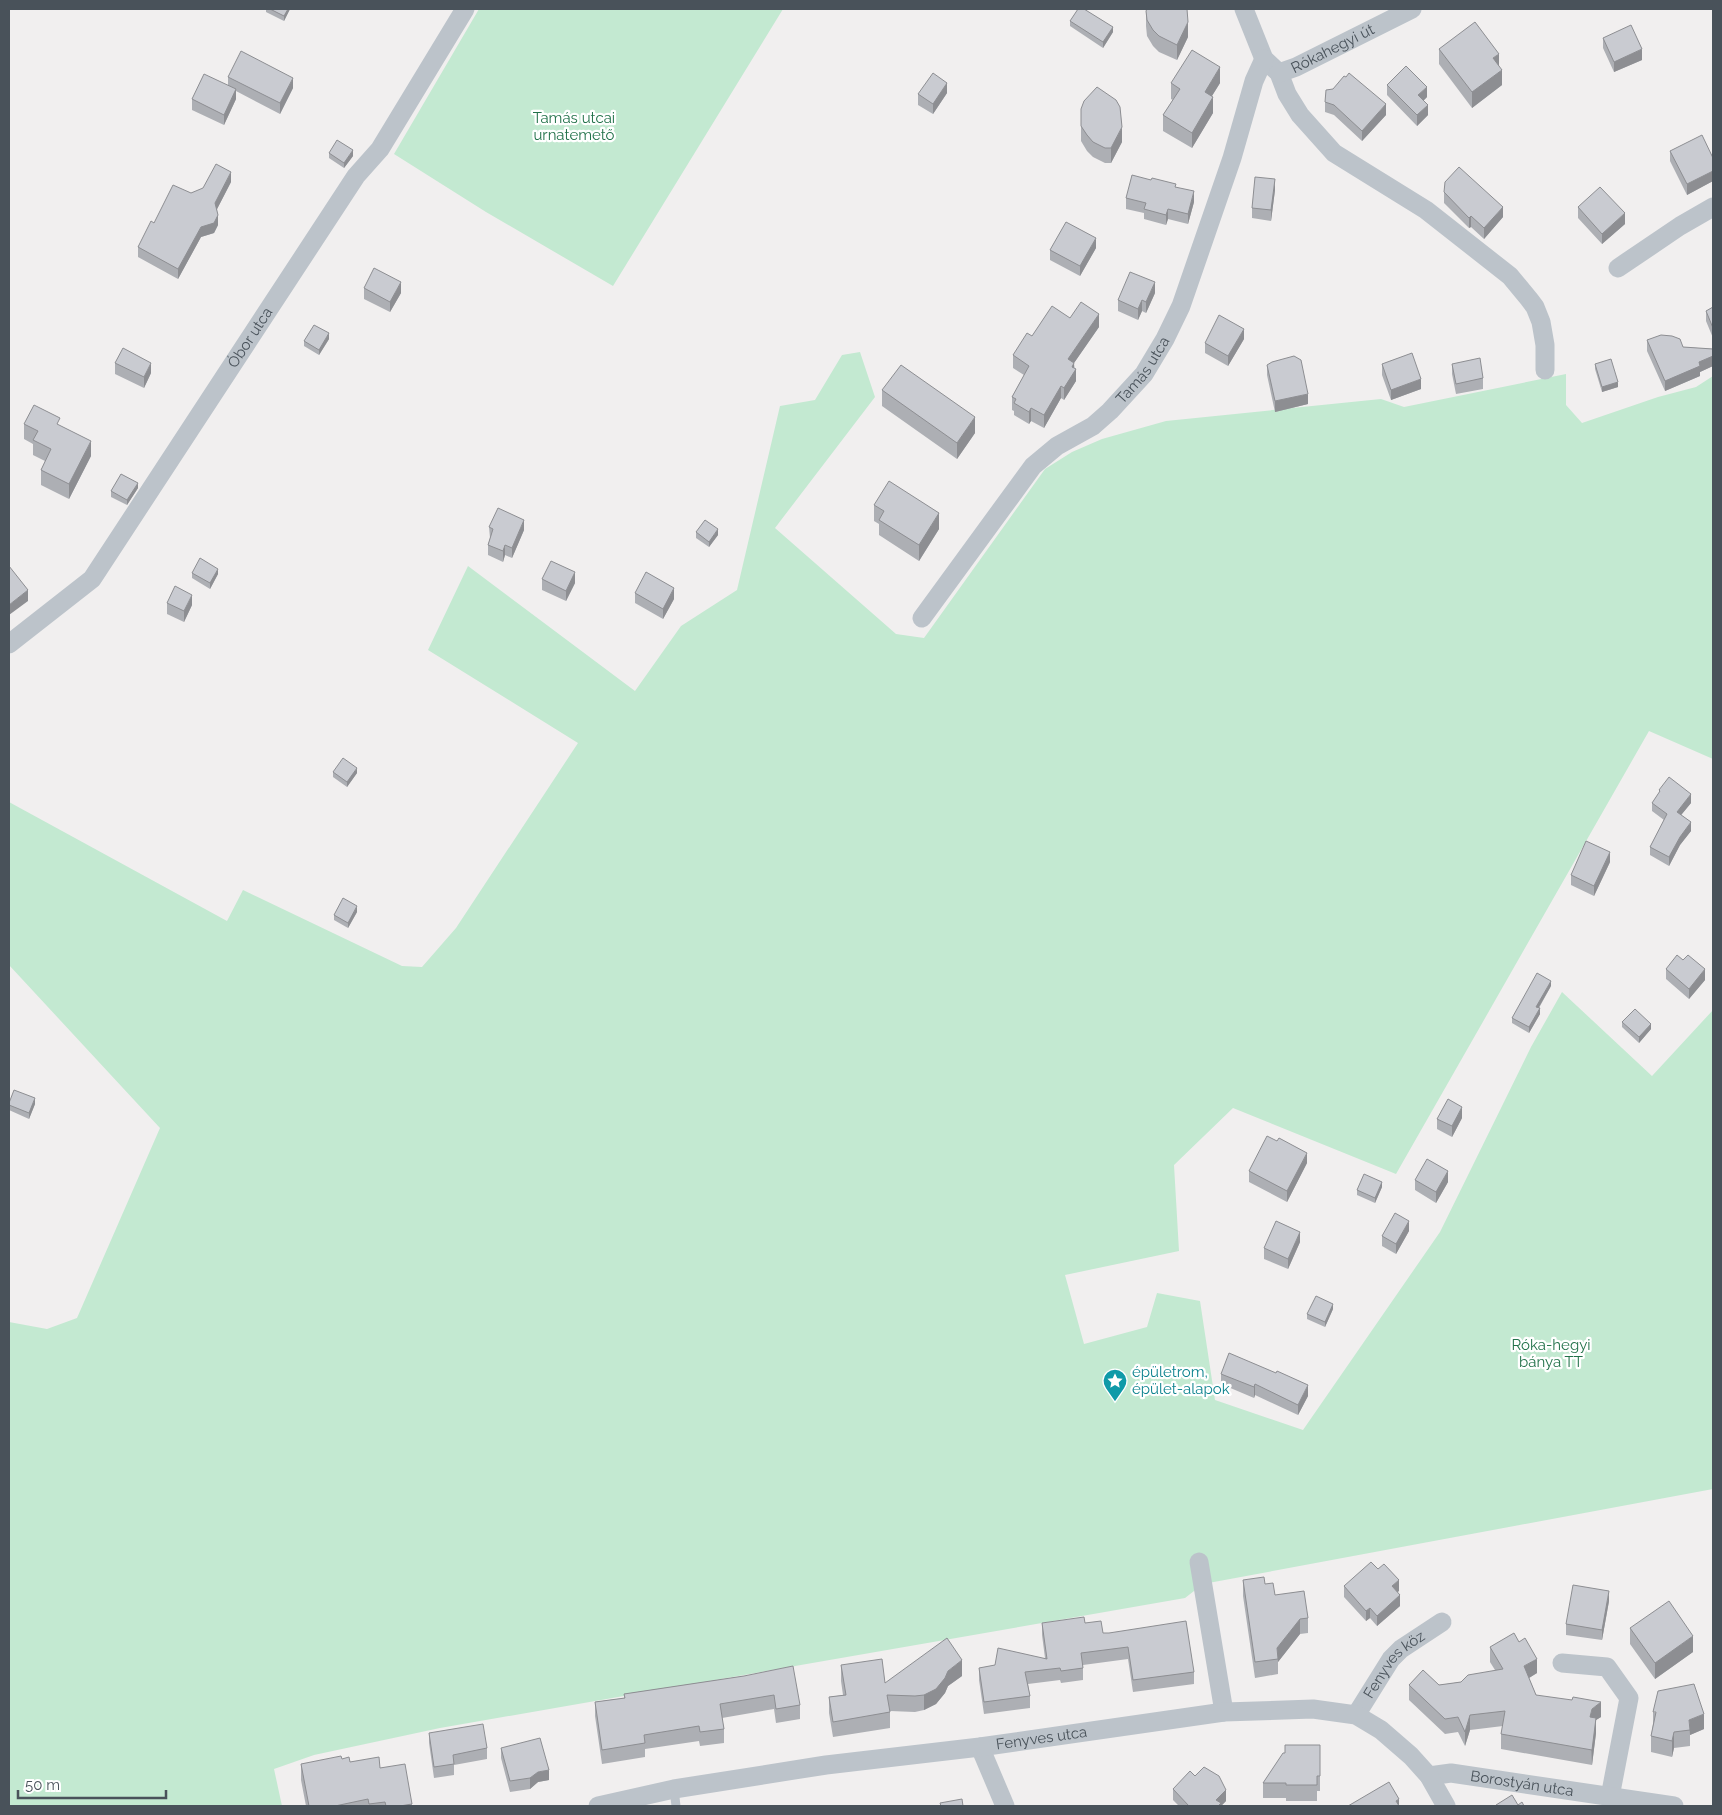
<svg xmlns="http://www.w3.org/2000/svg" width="1722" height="1815" viewBox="0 0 1722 1815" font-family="Raleway,sans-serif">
<rect width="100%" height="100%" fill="#f1efef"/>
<path fill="#c3e9d1" d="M479,9H783L613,286L486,212L394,154Z
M860,352L875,397L775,528L896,634L924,638L1045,469L1072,452L1102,439L1166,421L1381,399L1404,407L1566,374V405L1582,423L1658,397L1696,387L1713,376V759L1649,731L1396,1174L1233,1108L1174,1165L1179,1251L1065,1275L1084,1344L1147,1327L1157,1293L1200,1301L1215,1400L1303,1430L1440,1232L1531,1047L1562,992L1652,1076L1713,1010V1489L1203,1584L1185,1598L440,1728L314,1755L274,1769L282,1806H9V1322L47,1329L77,1318L160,1128L9,965V802L227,921L243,890L402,966L422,967L456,928L578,743L428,650L468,566L635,691L681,626L737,590L780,406L815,400L842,355Z"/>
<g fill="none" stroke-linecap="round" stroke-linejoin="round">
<path stroke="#bcc3ca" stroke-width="9" d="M674,1789L676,1806"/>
<g stroke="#bcc3ca" stroke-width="19">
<path d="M1244,9L1264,59L1279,73L1287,94L1300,115L1334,153L1426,210L1510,276L1529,299L1535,307L1541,322L1545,345V370"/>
<path id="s1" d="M1279,73L1296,67L1412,9"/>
<path d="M1618,268L1680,226L1713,207"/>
<path id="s2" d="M922,618L1033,466L1057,446L1093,426L1110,411L1144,374L1165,339L1181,306L1232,158L1254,81L1264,59"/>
<path id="s3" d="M9,644L92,579L356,176L380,149L465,9"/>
<path d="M1199,1562L1224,1712"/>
<path d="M1562,1663L1607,1667L1629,1698L1610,1797"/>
<path id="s4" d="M1356,1715L1391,1659L1401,1649L1442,1622"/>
<path d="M980,1747L1005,1806"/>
<path id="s5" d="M1429,1776L1451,1773L1674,1806"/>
<path id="s6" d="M598,1806L674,1789L826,1765L980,1747L1224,1712L1313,1709L1356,1715L1381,1730L1411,1756L1429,1776L1446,1806"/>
</g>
</g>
<path fill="#adafb4" d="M266,9H290L284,21L266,12Z
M1146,11L1188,37L1177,60L1159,52L1153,46L1147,36L1146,26Z
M1070,21L1113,32L1103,48L1070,26Z
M1603,38L1642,60L1614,72L1603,48Z
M1439,49L1499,67L1502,85L1472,108L1439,64Z
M228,77L293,88L280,114L236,91V99L224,125L192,110V99L228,85Z
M1171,83H1220L1212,96L1213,113L1192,148L1163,131V115L1173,100L1171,99Z
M1387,85L1427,97L1423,101L1428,115L1417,126L1387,95Z
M947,93L933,114L918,105V94Z
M1325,102L1386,115L1362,141L1334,115L1325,112Z
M1081,109L1122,142L1111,163H1105L1093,157L1087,151L1081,141Z
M1670,151L1713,158V181L1687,195L1670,161Z
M329,153L353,156L344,168L329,158Z
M231,182L217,209L218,225L214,233L201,237L178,279L138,257V247L154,223L191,193Z
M1176,187L1194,202L1188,224L1168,219L1166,225L1144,219V213L1126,209V198Z
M1275,190L1271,221L1252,218V208Z
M1444,192L1503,217L1484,239L1471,227L1469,228L1444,203Z
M1578,207L1625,224L1602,244L1578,218Z
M1096,248L1080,276L1050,260V250Z
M364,288L401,293L390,312L364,299Z
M1155,293L1146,313L1142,311L1138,320L1118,311V300Z
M1713,307V338L1706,321V311Z
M1070,318L1099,327L1074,363L1076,381L1064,400L1061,398L1044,428L1031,421L1029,424L1014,415V411L1012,410V397L1024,375L1013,368V355L1032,336Z
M329,339L319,355L304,346V341Z
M1244,339L1228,366L1205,353V343Z
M1647,340L1683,347L1713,349V366L1700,372V376L1665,391L1647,351Z
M115,363L151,373L144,388L115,374Z
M1382,364L1421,389L1391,400L1382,375Z
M1452,364L1483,378V389L1456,394L1452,374Z
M1595,364L1618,387L1602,392L1595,369Z
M1267,365L1308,404L1275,412L1267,375Z
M882,390L975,433L957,459L882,406Z
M24,424L60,426L91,456L69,499L41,485V470L45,461L33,455V444L24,439Z
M138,488L127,505L111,497V491Z
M874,505L939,529L919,561L879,535V524L874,521Z
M489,527L524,530L512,558L505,555L503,562L488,555V545L490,538Z
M696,532L718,535L709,547L696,538Z
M192,573L218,574L210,589L192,578Z
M542,579L575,583L566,601L542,590Z
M635,593L674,599L663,619L635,603Z
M167,603L192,605L184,622L167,614Z
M333,772L357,773L347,787L333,777Z
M1659,790L1691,803L1681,815L1691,831L1680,845L1669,866L1650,855V847L1664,820L1652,811V803L1659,794Z
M1610,862L1594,896L1571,885V875Z
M357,912L348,928L334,920V915Z
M1683,960L1705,980L1689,999L1666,979V969Z
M1551,986L1539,1008L1540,1014L1529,1033L1512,1023V1018Z
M1622,1022L1651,1029L1639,1043L1622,1027Z
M9,1103L35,1104L29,1119L9,1110Z
M1462,1118L1452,1137L1437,1129V1119Z
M1307,1163L1287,1202L1249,1182V1171Z
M1415,1180L1448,1182L1436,1203L1415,1190Z
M1382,1187L1375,1203L1357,1195V1190Z
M1409,1231L1396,1254L1382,1246V1236Z
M1300,1242L1288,1269L1264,1259V1248Z
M1333,1309L1325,1327L1307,1319V1314Z
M1221,1374L1308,1396L1298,1415L1255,1395L1254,1398L1221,1384Z
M1243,1580L1265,1584L1275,1595L1308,1618V1633L1300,1634L1278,1662V1674L1255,1678L1243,1596Z
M1344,1586L1399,1591L1397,1592L1400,1606L1377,1626L1370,1618L1366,1621L1344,1597Z
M1609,1601L1602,1640L1566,1635V1624Z
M1042,1623H1085L1103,1633L1194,1672V1684L1133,1692L1128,1659L1083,1665V1680L1061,1683L1060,1680L1028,1684L1030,1696V1708L984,1714L979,1680V1668L1045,1658L1042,1635Z
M1630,1628L1693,1652L1655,1679L1630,1644Z
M1490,1647L1537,1673L1529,1678L1536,1695L1601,1717L1596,1720V1733L1592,1765L1501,1749V1734L1503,1726L1470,1730L1465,1746L1458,1732L1445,1734L1409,1700V1685H1439L1461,1682L1495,1670L1490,1662Z
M841,1665L885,1683L962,1676L948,1686L945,1693L936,1704L924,1710L915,1712L890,1711V1728L833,1737L829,1713V1697L843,1695L841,1681Z
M744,1676L800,1705V1719L776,1723L774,1709L722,1718L724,1729V1743L700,1746L699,1741L645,1749V1757L602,1764L595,1716V1702L624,1698V1694Z
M1653,1712L1704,1729L1690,1735V1746L1674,1748L1672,1757L1651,1752V1736L1653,1724Z
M429,1733L487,1748V1759L454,1765V1775L434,1778L429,1743Z
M1320,1745V1791H1317V1801H1286V1798H1263V1783L1285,1753Z
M501,1748L549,1780L538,1782L530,1789L510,1792L501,1758Z
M342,1759L350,1762L380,1768L412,1804V1806H306L301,1780V1764Z
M1173,1789L1226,1801L1221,1806H1179L1173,1800Z"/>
<path fill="#8d8e92" d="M288,9H290L284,21V16Z
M1188,22V37L1177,60V45Z
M1113,27V32L1103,48V42Z
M1642,49V60L1614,72V62Z
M1499,54V69L1493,58Z
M1220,67V83L1205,107V92Z
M1502,70V85L1472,108V92Z
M293,78V88L280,114V103Z
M947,83V93L933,114V104Z
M1427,87V97L1418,106V95Z
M236,89V99L224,125V115Z
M1213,97V113L1192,148V133Z
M1386,104V115L1362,141V131Z
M1428,105V115L1417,126V115Z
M1122,127V142L1111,163V148Z
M353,150V156L344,168V163Z
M1713,171V181L1687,195V184Z
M231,172V182L215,213V203Z
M1275,179V190L1271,221V210Z
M1194,191V202L1188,224V214Z
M1503,207V217L1484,239V228Z
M1168,209V219L1166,225V215Z
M1625,213V224L1602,244V234Z
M218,215V225L214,233L201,237L178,279V269L201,227Z
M1471,216V227L1469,228V218Z
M1096,238V248L1080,276V266Z
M401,282V293L390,312V302Z
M1155,282V293L1146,313V302Z
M1142,300V311L1138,320V309Z
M1099,314V327L1074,363V371L1076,369V381L1064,400V388L1068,359Z
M1244,329V339L1228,366V356Z
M329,333V339L319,355V350Z
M1713,356V366L1700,372V376L1665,391V381L1699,362Z
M151,363V373L144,388V377Z
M1421,379V389L1391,400V390Z
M1618,382V387L1602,392V387Z
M1061,386V398L1044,428V415Z
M1308,394V404L1275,412V401Z
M1031,408V421L1029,424V412Z
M975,417V433L957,459V443Z
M91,441V456L69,499V484Z
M138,483V488L127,505V500Z
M939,513V529L919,561V545Z
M524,520V530L512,558V548Z
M718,529V535L709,547V542Z
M505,545V555L503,562V551Z
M218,569V574L210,589V583Z
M575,572V583L566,601V591Z
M674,588V599L663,619V609Z
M28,590V601L9,615V605Z
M192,595V605L184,622V611Z
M357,768V773L347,787V782Z
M1691,794V803L1677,820V812Z
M1691,822V831L1680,845L1669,866V857L1680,837Z
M1610,852V862L1594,896V886Z
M357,906V912L348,928V923Z
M1705,969V980L1689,999V989Z
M1551,981V986L1536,1012V1007Z
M1540,1008V1014L1529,1033V1027Z
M1651,1024V1029L1639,1043V1037Z
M35,1098V1104L29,1119V1113Z
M1462,1107V1118L1452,1137V1126Z
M1307,1153V1163L1287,1202V1191Z
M1448,1171V1182L1436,1203V1192Z
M1382,1182V1187L1375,1203V1198Z
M1409,1221V1231L1396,1254V1244Z
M1300,1232V1242L1288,1269V1259Z
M1333,1304V1309L1325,1327V1322Z
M1255,1384V1395L1254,1398V1387Z
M1308,1385V1396L1298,1415V1405Z
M1399,1580V1591L1392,1596V1586Z
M1609,1591V1601L1602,1640V1630Z
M1400,1595V1606L1377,1626V1616Z
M1370,1608V1618L1366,1621V1611Z
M1300,1619V1634L1278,1662L1277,1648Z
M1693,1636V1652L1655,1679V1663Z
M1537,1659V1673L1524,1681V1666Z
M962,1660V1676L948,1686L945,1693L936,1704L924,1710V1695L948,1671Z
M1601,1702V1717L1596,1720V1733L1592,1765L1590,1717L1592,1709Z
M1704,1714V1729L1690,1735L1689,1720Z
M1470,1715V1730L1465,1746V1732Z
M1674,1732V1748L1672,1757V1741Z
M549,1770V1780L538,1782L530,1789V1778L538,1772Z
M1226,1790V1801L1221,1806H1216V1800Z
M1399,1799V1806L1396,1801Z"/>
<path fill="#c9cbd1" stroke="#8d8e92" d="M270,9H288L284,16Z
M1078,9H1084L1113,27L1103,42L1070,21Z
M1147,9H1187L1188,22L1177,45L1159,36L1153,30L1147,20L1146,11Z
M1475,22L1499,54L1493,58L1502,70L1472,92L1439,49Z
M1631,25L1642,49L1614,62L1603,38Z
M1192,50L1220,67L1205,92L1213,97L1192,133L1163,115L1180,89L1171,83Z
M241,51L293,78L280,103L228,77Z
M1406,66L1427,87L1418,95L1428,105L1417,115L1387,85Z
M933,73L947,83L933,104L918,94Z
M1349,73L1386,104L1362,131L1334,105L1325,102L1326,90L1333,89L1344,76L1346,77Z
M204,74L236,89L224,115L192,99Z
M1097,87L1116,100L1120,107L1122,127L1111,148H1105L1093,142L1087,135L1081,126V109L1084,101Z
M1702,135L1713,158V171L1687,184L1670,151Z
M337,140L353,150L344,163L329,153Z
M216,164L231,172L215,203L218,215L214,223L201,227L178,269L138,247L151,221L154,223L173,185L191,193L203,188Z
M1459,167L1503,207L1484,228L1471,216L1469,218L1444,192L1445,182Z
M1132,175L1151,180L1152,178L1176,184L1175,187L1194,191L1188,214L1168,209L1166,215L1144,209L1146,203L1126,198Z
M1255,177L1275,179L1271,210L1252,208Z
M1600,187L1625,213L1602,234L1578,207Z
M1066,222L1096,238L1080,266L1050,250Z
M374,268L401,282L390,302L364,288Z
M1130,272L1155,282L1146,302L1142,300L1138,309L1118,300Z
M1081,302L1099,314L1068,359L1074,363L1072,367L1076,369L1064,388L1061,386L1044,415L1031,408L1029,412L1014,403L1016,399L1012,397L1029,366L1013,355L1027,333L1032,336L1052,306L1070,318Z
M1713,307V328L1706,311Z
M1219,315L1244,329L1228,356L1205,343Z
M314,325L329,333L319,350L304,341Z
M1661,335L1672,336L1680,339L1683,347L1713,349V356L1699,362L1700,366L1665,381L1647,340Z
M123,348L151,363L144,377L115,363Z
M1412,353L1421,379L1391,390L1382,364Z
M1294,356L1301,360L1308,394L1275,401L1267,365L1272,362Z
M1480,358L1483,378L1456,384L1452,364Z
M1611,359L1618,382L1602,387L1595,364Z
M901,365L975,417L957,443L882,390Z
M34,405L60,418L57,424L91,441L69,484L41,470L51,449L33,440L38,431L24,424Z
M121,474L138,483L127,500L111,491Z
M889,481L939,513L919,545L879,520L884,511L874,505Z
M498,508L524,520L512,548L505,545L503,551L488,545L493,529L489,527Z
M705,520L718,529L709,542L696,532Z
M200,558L218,569L210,583L192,573Z
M551,561L575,572L566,591L542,579Z
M9,566L28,590L9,605Z
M646,572L674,588L663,609L635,593Z
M175,586L192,595L184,611L167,603Z
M343,758L357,768L347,782L333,772Z
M1669,777L1691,794L1677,812L1691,822L1680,837L1669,857L1650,847L1667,814L1652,803L1660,791L1659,790Z
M1586,841L1610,852L1594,886L1571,875Z
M343,898L357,906L348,923L334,915Z
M1677,955L1683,960L1688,955L1705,969L1689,989L1666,969Z
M1537,973L1551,981L1536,1007L1540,1008L1529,1027L1512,1018Z
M1635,1009L1651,1024L1639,1037L1622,1022Z
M14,1090L35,1098L29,1113L9,1105V1103Z
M1448,1099L1462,1107L1452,1126L1437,1119Z
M1267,1136L1277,1141L1279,1138L1307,1153L1287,1191L1249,1171Z
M1427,1159L1448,1171L1436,1192L1415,1180Z
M1364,1174L1382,1182L1375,1198L1357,1190Z
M1395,1213L1409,1221L1396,1244L1382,1236Z
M1276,1221L1300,1232L1288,1259L1264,1248Z
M1316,1296L1333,1304L1325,1322L1307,1314Z
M1229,1353L1276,1373L1277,1371L1308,1385L1298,1405L1255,1384L1254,1387L1221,1374Z
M1371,1562L1378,1569L1384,1564L1399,1580L1392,1586L1400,1595L1377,1616L1370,1608L1366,1611L1344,1586Z
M1264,1577L1265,1584L1273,1583L1275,1595L1304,1591L1308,1618L1300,1619L1277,1648L1278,1659L1255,1662L1243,1580Z
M1573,1585L1609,1591L1602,1630L1566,1624Z
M1669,1601L1693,1636L1655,1663L1630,1628Z
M1084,1617L1085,1623L1101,1621L1103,1633H1109L1186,1621L1194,1672L1133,1680L1128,1647L1081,1653L1083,1668L1061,1671L1060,1668L1025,1672L1030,1696L984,1702L979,1668L995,1665L998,1648L1047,1659L1042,1623Z
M1514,1633L1519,1642L1525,1638L1537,1659L1524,1666L1536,1695L1572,1700L1573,1697L1601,1702L1592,1709L1590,1717L1596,1718L1592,1750L1501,1734L1505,1711L1470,1715L1465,1732L1458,1717L1445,1719L1409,1685L1423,1670L1439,1685L1461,1682L1468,1675L1503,1669L1490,1647Z
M947,1638L962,1660L948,1671L945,1678L936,1689L924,1695L915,1696L887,1695L890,1712L833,1722L829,1697L846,1695L841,1665L882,1659L885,1683Z
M793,1666L800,1705L776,1709L774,1695L720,1704L724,1729L700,1732L699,1726L644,1735L645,1743L602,1750L595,1702L625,1698L624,1694L744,1676Z
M1694,1684L1704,1714L1689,1720L1690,1730L1674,1732L1672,1741L1651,1736L1656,1712H1653L1658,1691Z
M483,1724L487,1748L453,1755L454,1764L434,1767L429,1733Z
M540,1738L549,1770L538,1772L530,1778L510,1781L501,1748Z
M1285,1745H1320V1776H1317V1785H1286V1783H1263L1283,1753H1285Z
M341,1756L342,1759L349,1757L350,1762L379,1757L380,1768L405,1764L412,1804L400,1806H386L385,1802L369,1804L368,1799L335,1806H309L301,1764Z
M1204,1767L1219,1776L1226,1790L1216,1800L1221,1803L1218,1806H1189L1173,1789L1190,1771L1195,1776Z
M1389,1782L1399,1799L1396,1801L1399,1806H1348Z
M1512,1795L1518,1805L1522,1802L1524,1806H1497L1496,1805Z
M962,1799L963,1806H941L940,1803Z"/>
<defs>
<symbol id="sight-pin" viewBox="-11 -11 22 30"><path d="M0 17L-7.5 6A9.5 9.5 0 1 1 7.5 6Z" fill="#0f9aa8" stroke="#fff"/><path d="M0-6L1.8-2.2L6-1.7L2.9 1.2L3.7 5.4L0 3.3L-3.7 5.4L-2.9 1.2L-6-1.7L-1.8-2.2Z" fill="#fff"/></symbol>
</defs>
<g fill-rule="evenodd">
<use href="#sight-pin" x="1101" y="1367" width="28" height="38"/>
</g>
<g text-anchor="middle" stroke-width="4.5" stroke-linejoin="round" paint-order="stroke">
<g font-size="15" fill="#49525a" stroke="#fff">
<text dy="5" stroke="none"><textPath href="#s1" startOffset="59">Rókahegyi út</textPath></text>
<text dy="5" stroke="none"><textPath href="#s3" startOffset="394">Óbor utca</textPath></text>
<text dy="5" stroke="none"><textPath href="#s2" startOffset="336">Tamás utca</textPath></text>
<text dy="5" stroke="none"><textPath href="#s4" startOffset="64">Fenyves köz</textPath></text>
<text dy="5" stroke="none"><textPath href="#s6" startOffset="449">Fenyves utca</textPath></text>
<text dy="5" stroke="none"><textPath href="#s5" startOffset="94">Borostyán utca</textPath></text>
</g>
<g font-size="15" fill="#22724a" stroke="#fff">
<text x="574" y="123">Tamás utcai<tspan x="574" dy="17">urnatemető</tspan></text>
<text x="1551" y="1350">Róka-hegyi<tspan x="1551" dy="17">bánya TT</tspan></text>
</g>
<g font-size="15" fill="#0d838f" stroke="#fff" text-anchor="start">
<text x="1132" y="1377">épületrom,<tspan x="1132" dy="17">épület-alapok</tspan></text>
</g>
</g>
<rect width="1722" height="1815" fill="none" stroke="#49525a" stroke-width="20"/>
<path d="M18 1790v8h148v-8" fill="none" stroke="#49525a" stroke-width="2.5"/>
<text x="25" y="1790" font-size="15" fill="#49525a" stroke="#ffffff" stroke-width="4" paint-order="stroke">50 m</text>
</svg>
